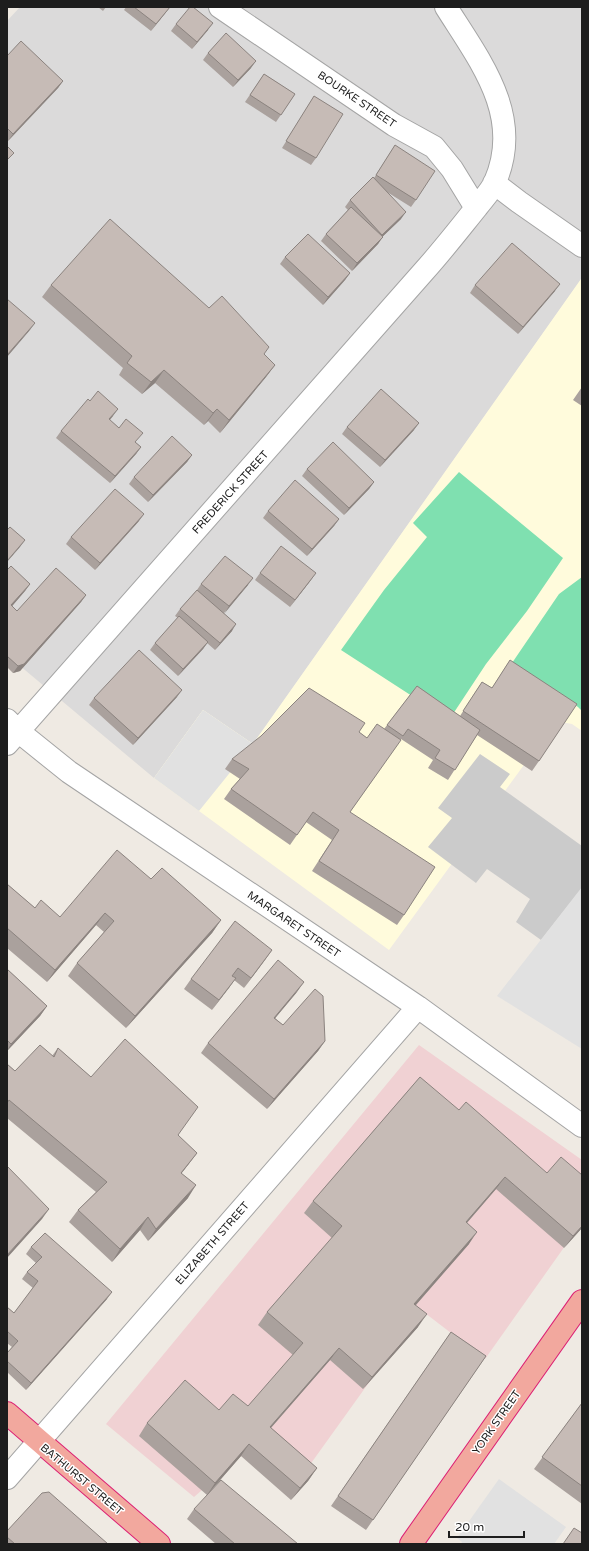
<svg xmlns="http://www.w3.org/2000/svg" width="589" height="1551" viewBox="0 0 589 1551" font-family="'Varela Round',sans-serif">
<rect width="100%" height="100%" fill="#efeae3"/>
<path fill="#dbdada" d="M20,7H582V278L253,744L203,710L154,778L7,655V21Z"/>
<path fill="#f0d1d3" d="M419,1045L582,1160V1222L485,1359L421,1310L294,1487L241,1456L194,1497L106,1424Z"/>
<path fill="#fffbdc" d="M581,279L582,731L572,724L556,721L389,950L154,778L203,710L253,744Z"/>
<path fill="#cbcbcb" d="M480,754L510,774L500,787L582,846V888L541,940L516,922L530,899L487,869L476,883L428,847L452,818L438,808Z"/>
<path fill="#7fe0b0" d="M459,472L563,558L527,611L486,664L449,720L341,650L384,590L427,537L413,523Z
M582,577V711L578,707L512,663L559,594Z"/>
<path fill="#e1e1e1" d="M203,710L253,744L199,811L154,778Z
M582,887V1049L497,996Z
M499,1479L566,1527L554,1544H461L462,1542L457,1538Z"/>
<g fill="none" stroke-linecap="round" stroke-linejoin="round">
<defs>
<path id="minor" d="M220,7L394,125L434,147L452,169L476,208
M494,183L519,202L582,246
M7,720L18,731L69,772L418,1007L582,1126
M7,744L425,270C443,250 460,228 477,207C483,199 491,191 495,182C524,116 480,61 446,7
M7,1478L418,1007"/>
<path id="trunk" d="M7,1413L159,1544
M411,1544L582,1301"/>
</defs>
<use href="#minor" stroke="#a4a4a4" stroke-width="24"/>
<use href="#trunk" stroke="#dc2074" stroke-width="24"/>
<use href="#minor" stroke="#fff" stroke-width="22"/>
<use href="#trunk" stroke="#f2a89e" stroke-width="22"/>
</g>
<path fill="#aaa19d" d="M98,7H106L103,11Z
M126,7H170L151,31L124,10Z
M176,24L208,30L192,49L171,31Z
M208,53L251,68L233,87L203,60Z
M7,56L63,81L58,88L8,141L7,139Z
M264,74L295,94L276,122L245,102Z
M314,96L316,158L311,165L282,148Z
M395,145L416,200L411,207L387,192L401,219L382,237L378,244L352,271L321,241L326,234L348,210L345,207L350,200L374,178Z
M285,257L350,273L345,280L323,305L280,264Z
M51,285L209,308L264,354L275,365L266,377L220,433L208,421L204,425L155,383L142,394L119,375L123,368L42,297Z
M475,285L555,291L518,334L470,293Z
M582,387V406L573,400Z
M90,401L113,416L110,420L141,447L136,454L110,483L56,438L61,431Z
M347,427L414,430L380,467L342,434Z
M192,455L187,462L148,502L129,484L134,477Z
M307,469L374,482L369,489L344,515L302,476Z
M268,511L339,519L334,526L307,556L263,518Z
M139,521L95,570L66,544L71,537Z
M7,570L30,584L25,591L12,606L17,611L86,595L81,602L20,671L13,673L7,667Z
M260,573L311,580L290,607L255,580Z
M201,584L248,585L224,613L232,631L215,650L207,643L203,649L178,676L150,650L155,643L178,618L175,616L180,609L197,590Z
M510,660L539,761L532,771L477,735L448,780L428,768L433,760L401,739L350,812L404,915L397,925L312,871L332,840L306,822L290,845L224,799L231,789L240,779L225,769L232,759L359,732L367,738L384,729L417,686L460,716L482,682L492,688Z
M177,697L133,745L89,705L94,698Z
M151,879L221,920L212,933L126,1028L68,976L77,963L104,932L96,925L47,982L7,948V884L35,908L60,917Z
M272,950L244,988L234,980L212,1010L184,989L191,979Z
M7,969L47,1006L40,1016L7,1051Z
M297,992L275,1018L283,1025L325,1041L318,1051L267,1109L201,1053L208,1043Z
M58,1048L91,1077L178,1136L197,1153L181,1174L188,1198L148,1241L140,1230L112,1262L69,1222L78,1210L96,1192L7,1118V1064L15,1071L52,1056Z
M420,1077L582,1228L564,1248L496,1189L467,1223L469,1244L416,1305L418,1327L363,1389L330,1360L271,1428L317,1468L308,1481L291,1500L241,1456L207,1495L139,1436L147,1423L219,1410L248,1406L293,1355L258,1325L267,1312L332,1238L304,1213L313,1201Z
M31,1247L107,1299L26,1390L7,1372V1353L12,1347L7,1343V1307L14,1313L33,1288L22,1279L27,1272L36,1263L26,1254Z
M451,1332L486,1356L366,1530L331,1506Z
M582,1403V1504L534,1469Z
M194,1509L298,1544H216L187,1519Z
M7,1531L108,1544H7Z"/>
<path fill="#8b837f" d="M170,7L167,11L151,31L156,24Z
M213,23L208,30L192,49L197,42Z
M256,61L251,68L233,87L238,80Z
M63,81L58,88L8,141L13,134Z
M406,212L401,219L377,242L382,235Z
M383,237L378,244L352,271L357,263Z
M350,273L345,280L323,305L328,297Z
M560,284L555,291L518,334L523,327Z
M35,323L30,330L7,357V355Z
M275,365L266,377L220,433L229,420Z
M164,370L155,383L142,394L151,382Z
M118,409L113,416L104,426L109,419Z
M217,409L208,421L204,425L213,413Z
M419,423L414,430L380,467L385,460Z
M141,447L136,454L110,483L115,476Z
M192,455L187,462L148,502L153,495Z
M374,482L369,489L344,515L349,508Z
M144,514L139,521L95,570L100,563Z
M339,519L334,526L307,556L312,549Z
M25,540L20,547L7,562V561Z
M316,573L311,580L290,607L295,600Z
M253,578L248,585L224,614L229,606Z
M30,584L25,591L7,612L11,605Z
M86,595L81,602L20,671L13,673L18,666Z
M236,624L232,631L215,650L220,643Z
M208,642L203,649L178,676L183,669Z
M182,690L177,697L133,745L138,738Z
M105,913L96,925L47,982L55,970Z
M221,920L212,933L126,1028L135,1016Z
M272,950L265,960L244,988L251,978Z
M236,978L229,988L212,1010L219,1000Z
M304,982L297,992L267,1028L274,1018Z
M47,1006L40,1016L7,1051L11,1044Z
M325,1041L318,1051L267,1109L274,1099Z
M197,1153L188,1165L172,1185L181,1173Z
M505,1177L496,1189L457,1234L466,1222Z
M196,1185L188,1198L148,1241L156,1229Z
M49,1209L42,1219L7,1258V1255Z
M148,1217L140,1230L112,1262L120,1249Z
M582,1226V1228L564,1248L573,1236Z
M477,1232L469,1244L406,1316L414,1304Z
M112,1292L107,1299L26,1390L31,1383Z
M427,1314L418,1327L363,1389L372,1377Z
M339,1348L330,1360L261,1439L270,1427Z
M249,1444L241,1456L207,1495L215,1483Z
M317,1468L308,1481L291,1500L300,1488Z"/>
<path fill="#c6bbb6" stroke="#8b837f" d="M134,7H170L156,24Z
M190,7H193L213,23L197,42L176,24Z
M226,33L256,61L238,80L208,53Z
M21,41L63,81L13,134L7,128V56Z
M264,74L295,94L281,115L250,95Z
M314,96L343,114L316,158L286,141Z
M395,145L435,171L416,200L376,175Z
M7,146L14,153L7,160Z
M373,177L406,212L382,235L350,200Z
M351,207L383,237L357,263L326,234Z
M110,219L209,308L222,296L269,347L264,354L275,365L229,420L217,409L213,413L164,370L151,382L127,363L132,356L51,285Z
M308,234L350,273L328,297L285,257Z
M512,243L560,284L523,327L475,285Z
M7,299L35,323L7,355Z
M381,389L419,423L385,460L347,427Z
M98,391L118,409L109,419L119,428L126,419L143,433L135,442L141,447L115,476L61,431L88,399L90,401Z
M172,436L192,455L153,495L134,477Z
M333,442L374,482L349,508L307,469Z
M295,480L339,519L312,549L268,511Z
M115,489L144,514L100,563L71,537Z
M10,527L25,540L7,561V530Z
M281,546L316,573L295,600L260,573Z
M225,556L253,578L229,606L201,584Z
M11,566L30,584L11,605L17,611L56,568L86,595L24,664L18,666L7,656V570Z
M197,590L236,624L220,643L180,609Z
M179,616L208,642L183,669L155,643Z
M139,650L182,690L138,738L94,698Z
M510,660L577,704L539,761L463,711L482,682L492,688Z
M417,686L480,730L455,770L435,758L440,750L408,729L403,736L387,725Z
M309,688L365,723L359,732L367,738L377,724L401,740L350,812L435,867L404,915L319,861L339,830L313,812L297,835L231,789L249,769L232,759L261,736Z
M117,850L151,879L162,868L221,920L135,1016L77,963L114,921L105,913L55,970L7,928V884L35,908L41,900L60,917Z
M235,921L272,950L251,978L238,968L232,976L236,978L219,1000L191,979Z
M278,960L304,982L274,1018L283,1025L315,989L323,996L325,1041L274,1099L208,1043Z
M7,969L47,1006L11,1044L7,1040Z
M125,1039L198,1107L178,1135L197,1153L181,1173L196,1185L156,1229L148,1217L120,1249L78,1210L107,1182L9,1100L7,1103V1064L15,1071L40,1045L54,1057L58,1048L91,1077Z
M420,1077L459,1110L466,1102L547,1173L561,1157L582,1175V1226L573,1236L505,1177L466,1222L477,1232L414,1304L427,1314L372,1377L339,1348L270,1427L317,1468L300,1488L249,1444L215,1483L147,1423L185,1380L219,1410L233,1394L248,1406L303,1343L267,1312L342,1226L313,1201Z
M7,1166L49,1209L7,1255Z
M45,1233L112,1292L31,1383L7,1361V1353L18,1341L7,1331V1307L14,1313L38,1281L27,1272L42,1257L31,1247Z
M451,1332L486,1356L373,1520L338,1496Z
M582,1403V1486L542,1457Z
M221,1480L298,1544H235L194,1509Z
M49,1492L108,1544H15L7,1537V1531L42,1493Z
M574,1528L582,1533V1544H563Z"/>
<g text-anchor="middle" stroke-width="3" stroke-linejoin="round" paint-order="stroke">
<g font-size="11" fill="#1d1d1d" stroke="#fff">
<text transform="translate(357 99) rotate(34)" y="4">BOURKE STREET</text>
<text transform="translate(230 492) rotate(-48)" y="4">FREDERICK STREET</text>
<text transform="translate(294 924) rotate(34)" y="4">MARGARET STREET</text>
<text transform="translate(212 1243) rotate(-49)" y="4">ELIZABETH STREET</text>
<text transform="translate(496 1422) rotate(-55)" y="4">YORK STREET</text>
<text transform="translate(82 1479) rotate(40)" y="4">BATHURST STREET</text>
</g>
</g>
<rect width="589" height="1551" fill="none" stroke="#1d1d1d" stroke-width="16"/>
<path d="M449 1531v6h75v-6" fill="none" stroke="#1d1d1d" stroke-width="2"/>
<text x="455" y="1531" font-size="12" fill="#1d1d1d" stroke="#ffffff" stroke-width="3" paint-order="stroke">20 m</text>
</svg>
